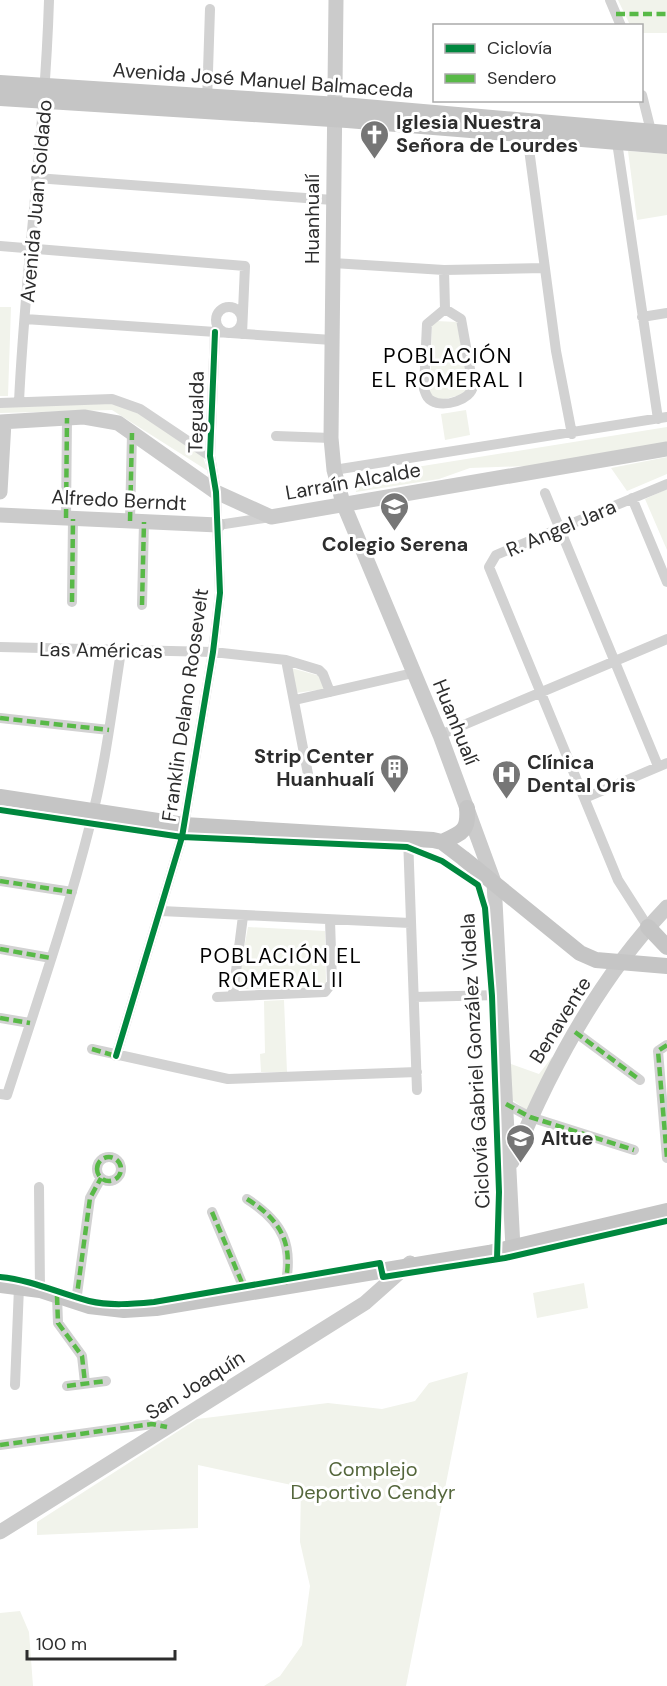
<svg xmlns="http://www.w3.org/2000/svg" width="667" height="1686" viewBox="0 0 667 1686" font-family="'DM Sans',sans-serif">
<rect width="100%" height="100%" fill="#fff"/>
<path fill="#f1f3eb" d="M618,0H667V33H642V26L630,25Z
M628,151L667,154V215L637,220Z
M0,307H11L8,396H0Z
M436,321L457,322L469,390L468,393L437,401L430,393L432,324Z
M98,402L118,405L142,415L203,457L208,471L112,410L0,413V406Z
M466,410L470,435L445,440L441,414Z
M667,427V443L528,466L470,468L439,479L356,492L354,477Z
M667,457V474L627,491L611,468Z
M667,489V550L645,499Z
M291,668L320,676L324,689L296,693Z
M248,927L325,931L326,983L319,988L242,989L238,981Z
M284,1000L287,1072H261L260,1054L265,1053L264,1001Z
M552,1057L556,1063L528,1111L511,1099V1064L539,1074Z
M584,1283L588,1308L537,1318L533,1293Z
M468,1372L406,1686H264L280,1676L302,1645L310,1586L300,1542L301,1487L198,1465V1528L37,1535V1522L197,1419L328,1403L382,1409L415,1401L429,1383Z
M20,1611L29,1632L33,1686H0V1613Z"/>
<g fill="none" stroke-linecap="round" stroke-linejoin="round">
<path stroke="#d2d2d2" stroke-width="10" d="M610,0L621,26
M642,95L651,131
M207,102L210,9
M527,134L556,351L572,434
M617,142L658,419
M36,178L333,200
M0,246L245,266L242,334
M333,263L444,270L544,268
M444,270L445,309
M216 320a13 13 0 1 1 26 0a13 13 0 1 1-26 0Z
M445,309L461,319L473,386C471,400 444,408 432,401C427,399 426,394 424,389L427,324Z
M642,317L667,313
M25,319L332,340
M19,402C25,268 45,134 49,0
M0,403L112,399L140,409L210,456
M276,436L331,438
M334,470L667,417
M545,493L658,766
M632,498L667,582
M66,518L67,418
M130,521L132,433
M218,525L271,517
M72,602L73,519
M142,605L144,522
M0,647L213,652L286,660L319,670L323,674L330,692
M286,660L308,774
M295,700L413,673
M0,718L109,730
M440,735L667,639
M585,798L667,763
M408,837L417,1090
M0,881L72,892
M161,911L410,923
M648,927L618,880L489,567L496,555L667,484
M0,949L51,958
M233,995L243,916
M217,997L325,992L332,983L330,920
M414,997L500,995
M0,1018L30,1023
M575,1032L640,1080
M667,1045L658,1051L667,1158
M92,1049L228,1079L417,1072
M116,1056L182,837L213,652L220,593L216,492L210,456L215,332
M0,1094L7,1095C36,1005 67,916 90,825C105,768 112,709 121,651
M506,1104L530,1117L634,1150
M97 1169a12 12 0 1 1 24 0a12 12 0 1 1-24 0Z
M39,1187L40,1290
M247,1199C283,1222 294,1245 285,1287
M212,1212L246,1293
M57,1296L58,1323L82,1356L85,1383
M76,1302L90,1198L101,1178
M15,1385L19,1287
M67,1386L106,1381
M0,1445L152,1424L167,1427"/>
<path stroke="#cbcbcb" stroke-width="15" d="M336,0L331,438L334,470L343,503L440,735L494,882L513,1248
M0,422L84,417L118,423L216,492L271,517L667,449
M0,492L4,422
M0,515L218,525
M512,1162C549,1071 598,979 667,907
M0,1532L365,1303L410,1263"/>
<path stroke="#c5c5c5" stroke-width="16" d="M0,83L354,106L667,133
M0,98L347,120L667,146
M0,797L184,825L433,840L442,842L463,858L580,953L596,960L667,966
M442,842C462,833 469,831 467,808
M648,927L667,947
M0,1285L40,1290L89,1306L124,1310L156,1308L489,1253L667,1211"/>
<path stroke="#58b947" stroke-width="4.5" stroke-dasharray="9 4.5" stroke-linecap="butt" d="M616,14H667
M66,518L67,418
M130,521L132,433
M72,602L73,519
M142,605L144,522
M0,718L109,730
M0,881L72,892
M0,949L51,958
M0,1018L30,1023
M575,1032L640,1080
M667,1045L658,1051L667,1158
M92,1049L116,1056
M506,1104L530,1117L634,1150
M97 1169a12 12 0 1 1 24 0a12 12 0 1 1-24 0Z
M247,1199C281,1220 294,1244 285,1284
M212,1212L245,1290
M57,1296L58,1323L82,1356L85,1383
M76,1302L90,1198L101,1178
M67,1386L106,1381
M0,1445L152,1424L167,1427"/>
<defs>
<path id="cycleway" d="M0,810L182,837L407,847L442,861L478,885L485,908L492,996L499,1192L497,1259
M116,1056L182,837L213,652L220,593L216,492L210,456L215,332
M0,1277C32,1280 58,1293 89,1301C110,1306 132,1304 154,1302L380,1263L383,1277L505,1258L667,1221"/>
</defs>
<use href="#cycleway" stroke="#fff" stroke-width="10"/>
<use href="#cycleway" stroke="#00873e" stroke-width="6"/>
</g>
<defs>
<symbol id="church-pin" viewBox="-11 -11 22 30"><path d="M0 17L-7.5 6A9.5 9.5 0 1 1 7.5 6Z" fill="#767676" stroke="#fff"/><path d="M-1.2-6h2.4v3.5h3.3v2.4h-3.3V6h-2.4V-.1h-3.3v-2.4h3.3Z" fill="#fff"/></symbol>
<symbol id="school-pin" viewBox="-11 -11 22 30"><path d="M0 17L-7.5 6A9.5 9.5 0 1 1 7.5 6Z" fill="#767676" stroke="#fff"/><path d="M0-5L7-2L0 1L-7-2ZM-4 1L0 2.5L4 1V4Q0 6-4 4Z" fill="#fff"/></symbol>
<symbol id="building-pin" viewBox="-11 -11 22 30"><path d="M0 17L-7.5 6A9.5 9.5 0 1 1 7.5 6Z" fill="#767676" stroke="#fff"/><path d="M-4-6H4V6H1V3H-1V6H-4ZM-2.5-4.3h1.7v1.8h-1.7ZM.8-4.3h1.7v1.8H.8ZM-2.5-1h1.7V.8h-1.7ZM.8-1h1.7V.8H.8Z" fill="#fff"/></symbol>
<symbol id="hospital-pin" viewBox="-11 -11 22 30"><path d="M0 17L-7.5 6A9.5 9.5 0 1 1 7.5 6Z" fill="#767676" stroke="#fff"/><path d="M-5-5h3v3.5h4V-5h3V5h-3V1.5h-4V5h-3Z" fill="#fff"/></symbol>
</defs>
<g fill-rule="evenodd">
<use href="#church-pin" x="358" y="118" width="33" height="45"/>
<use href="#school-pin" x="378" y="490" width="33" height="45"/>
<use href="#building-pin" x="378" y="752" width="33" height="45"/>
<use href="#hospital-pin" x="490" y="758" width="33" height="45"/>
<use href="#school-pin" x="504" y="1122" width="33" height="45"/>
</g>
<g text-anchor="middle" stroke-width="6" stroke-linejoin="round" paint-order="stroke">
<g font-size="20" fill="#2d2d2d" stroke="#fff">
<text transform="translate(263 80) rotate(4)" y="7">Avenida José Manuel Balmaceda</text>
<text transform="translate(36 201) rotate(-85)" y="7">Avenida Juan Soldado</text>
<text transform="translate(312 219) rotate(-90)" y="7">Huanhualí</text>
<text transform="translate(196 412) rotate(-89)" y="7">Tegualda</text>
<text transform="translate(353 481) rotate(-10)" y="7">Larraín Alcalde</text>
<text transform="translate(119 500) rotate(3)" y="7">Alfredo Berndt</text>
<text transform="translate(561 528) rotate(-23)" y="7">R. Angel Jara</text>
<text transform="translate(101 650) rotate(1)" y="7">Las Américas</text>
<text transform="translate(185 705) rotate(-82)" y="7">Franklin Delano Roosevelt</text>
<text transform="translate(456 722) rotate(68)" y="7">Huanhualí</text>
<text transform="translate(560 1020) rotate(-58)" y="7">Benavente</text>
<text transform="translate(475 1061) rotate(-93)" y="7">Ciclovía Gabriel González Videla</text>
<text transform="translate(195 1385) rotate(-32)" y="7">San Joaquín</text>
</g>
<g font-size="20" font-weight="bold" fill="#2d2d2d" stroke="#fff" text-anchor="start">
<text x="396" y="129">Iglesia Nuestra<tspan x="396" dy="23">Señora de Lourdes</tspan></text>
<text x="395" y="551" text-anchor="middle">Colegio Serena</text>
<text x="374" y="763" text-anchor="end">Strip Center<tspan x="374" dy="23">Huanhualí</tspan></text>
<text x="527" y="769">Clínica<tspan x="527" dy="23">Dental Oris</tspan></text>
<text x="541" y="1145">Altue</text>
</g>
<g font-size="20" fill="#55673c" stroke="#fff">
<text x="373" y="1476">Complejo<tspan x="373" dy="23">Deportivo Cendyr</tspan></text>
</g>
<g font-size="21" letter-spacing="1.5" fill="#000" stroke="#fff">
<text x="448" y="363">POBLACIÓN<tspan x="448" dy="24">EL ROMERAL I</tspan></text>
<text x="281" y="963">POBLACIÓN EL<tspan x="281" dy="24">ROMERAL II</tspan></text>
</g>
</g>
<rect x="433" y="24" width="210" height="78" fill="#ffffff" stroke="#ababab" stroke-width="1.5"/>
<rect x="445" y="44" width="30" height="9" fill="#00873e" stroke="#ababab" stroke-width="1.5"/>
<text x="487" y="54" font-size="18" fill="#2d2d2d">Ciclovía</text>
<rect x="445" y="74" width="30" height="9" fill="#58b947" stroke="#ababab" stroke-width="1.5"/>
<text x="487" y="84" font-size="18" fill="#2d2d2d">Sendero</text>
<path d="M27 1650v9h148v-9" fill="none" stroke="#2d2d2d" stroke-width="3"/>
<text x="36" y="1650" font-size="18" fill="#2d2d2d" stroke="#ffffff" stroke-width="4.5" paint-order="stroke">100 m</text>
</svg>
